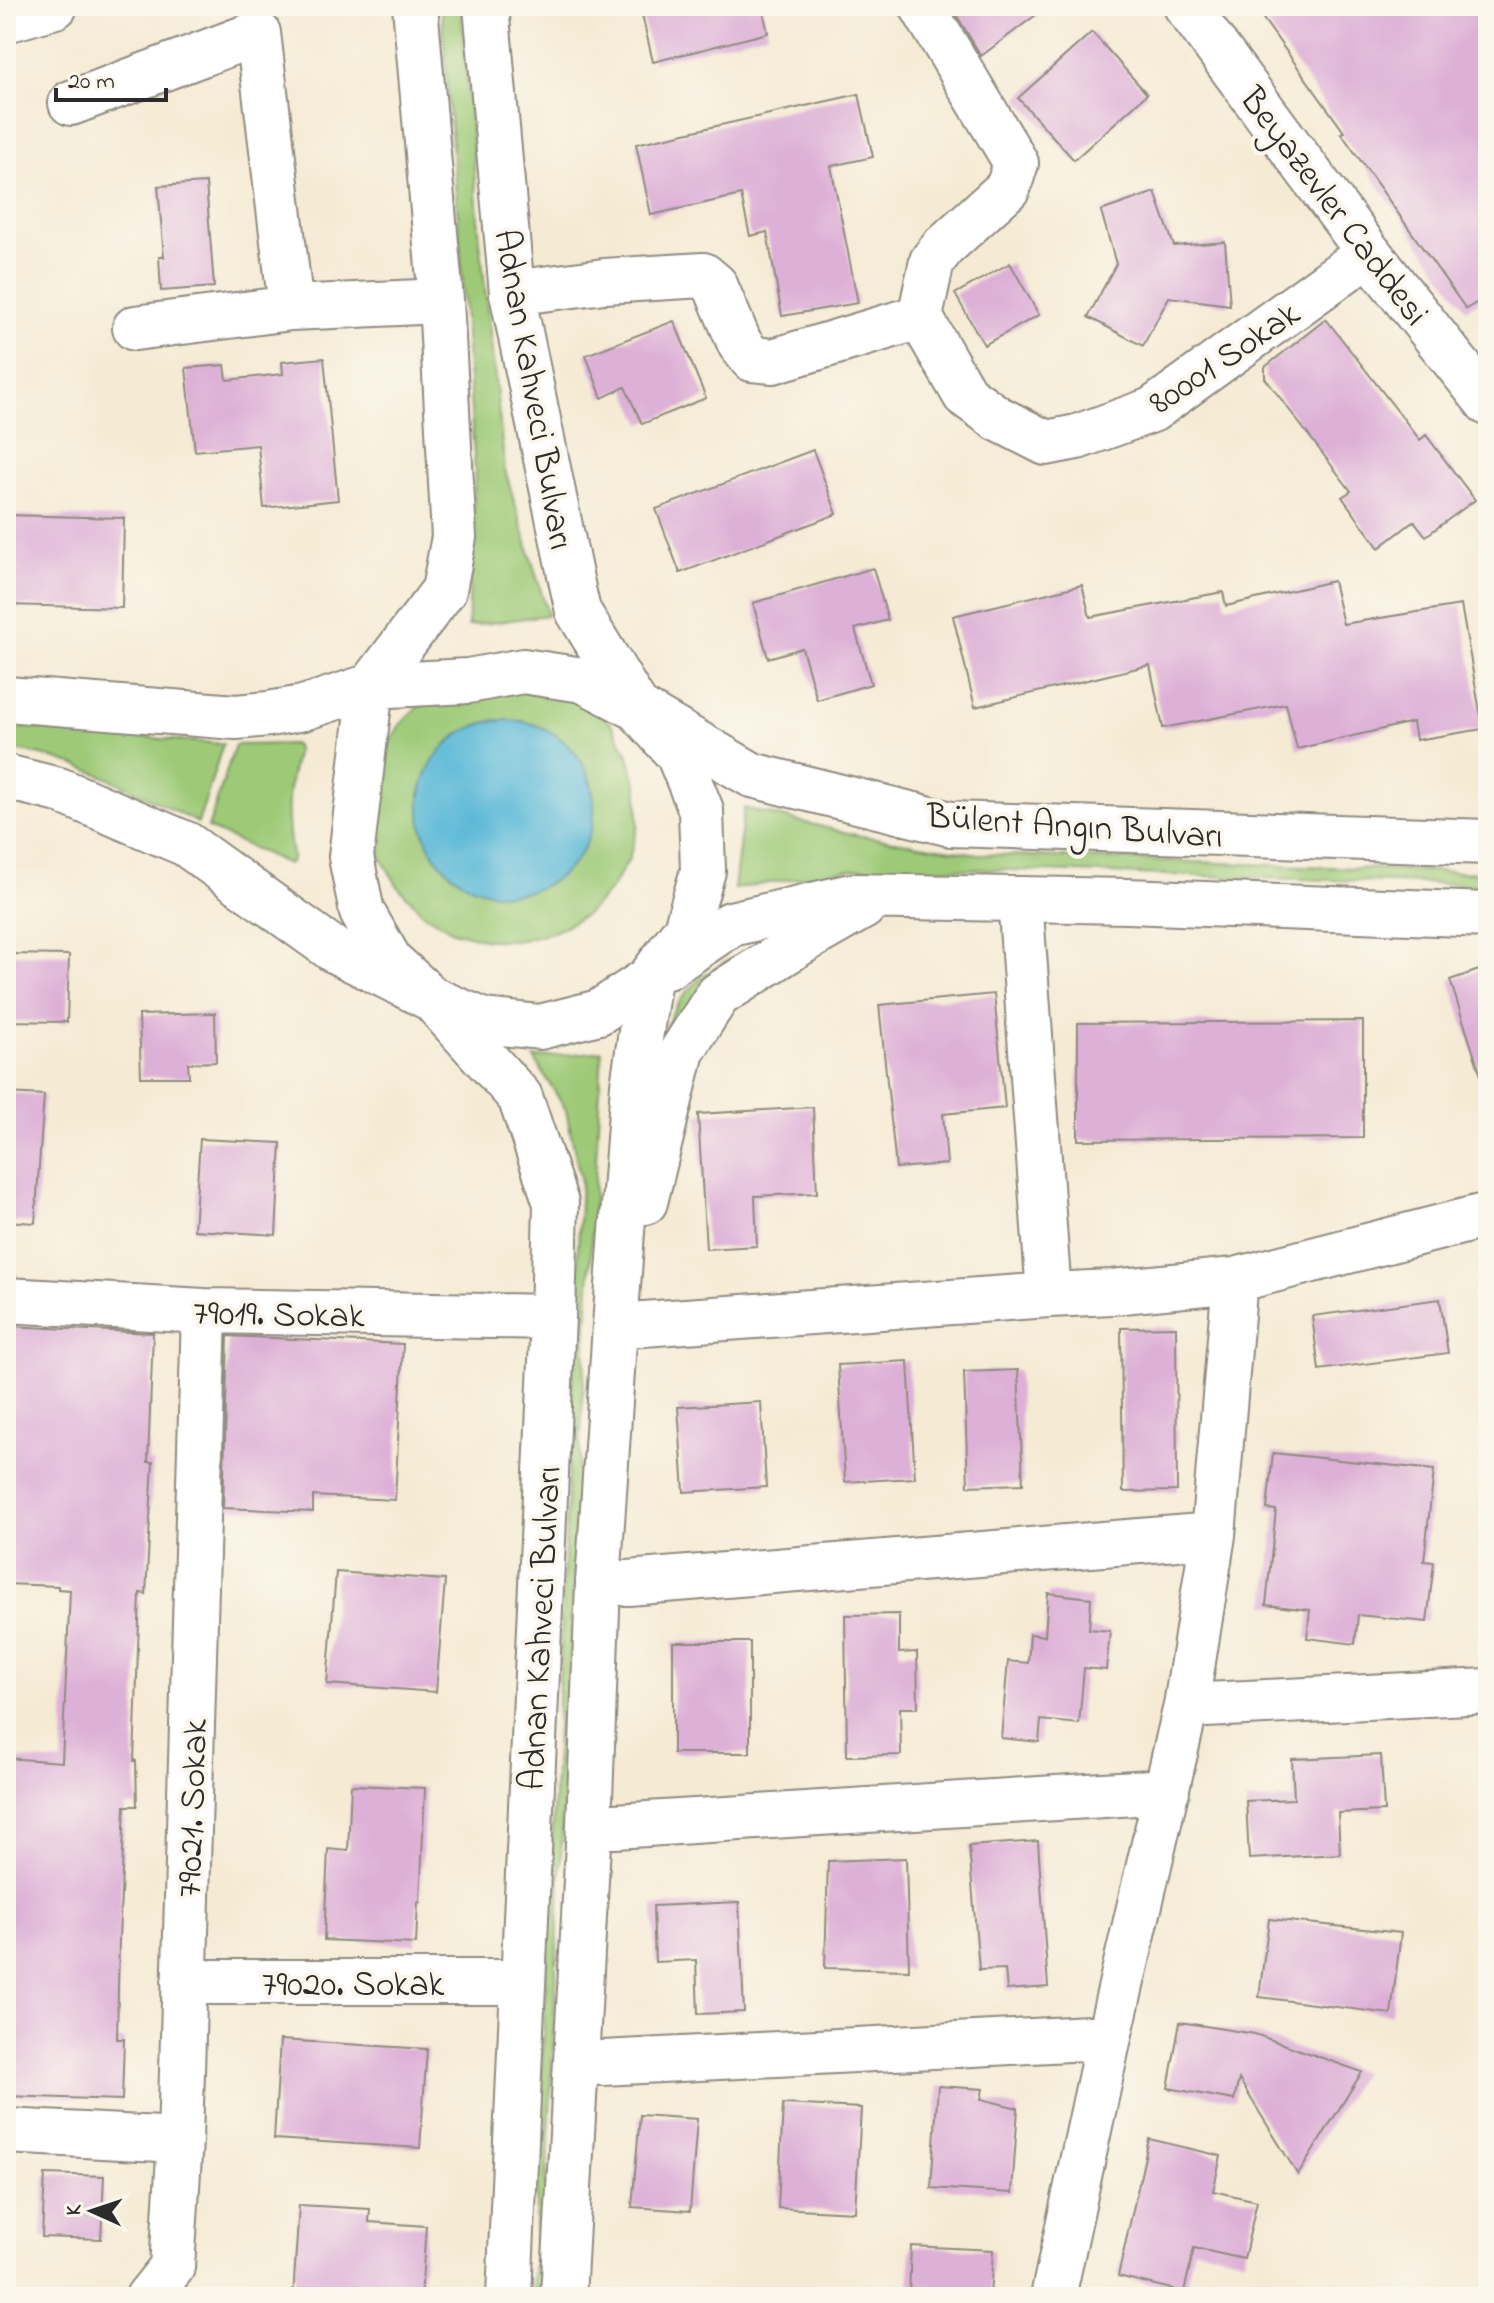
<svg xmlns="http://www.w3.org/2000/svg" width="1494" height="2303" viewBox="0 0 1494 2303" font-family="'Indie Flower',sans-serif">
<rect width="100%" height="100%" fill="#fbf7ec"/>
<filter id="ink" filterUnits="userSpaceOnUse"><feTurbulence type="fractalNoise" baseFrequency=".0125" numOctaves="2"/><feDisplacementMap in="SourceGraphic" scale="16" xChannelSelector="R" yChannelSelector="G"/><feConvolveMatrix kernelMatrix="1 2 1 2 8 2 1 2 1" color-interpolation-filters="sRGB"/></filter>
<filter id="wash" filterUnits="userSpaceOnUse"><feTurbulence type="fractalNoise" baseFrequency=".006" numOctaves="4" result="noise"/><feDisplacementMap in="SourceGraphic" scale="32" xChannelSelector="R" yChannelSelector="G"/><feGaussianBlur stdDeviation="1.8" result="paint"/><feColorMatrix in="noise" values="0 0 0 0 0 0 0 0 0 0 0 0 0 0 0 0 0 1.4 0 .05"/><feComposite in="paint" operator="in"/></filter>
<g filter="url(#wash)">
<rect width="100%" height="100%" fill="#f5ebd5"/>
<path fill="#9eca77" stroke="#647a51" stroke-width="2" fill-rule="evenodd" d="M441,6H461L480,242L505,470L548,615L468,626L475,472L460,244Z
M455,682L588,700L612,725L629,756L638,790V825L629,859L611,889L587,914L556,931L522,940H487L453,931L423,913L399,888L381,858L372,824L382,755L400,725L424,700ZM496,720C536,725 547,723 576,754L420,795C432,751 452,731 496,720Z
M6,726L223,744L198,823C138,792 75,756 6,749Z
M293,744L296,746L297,750C286,792 285,813 292,856V860L288,864L208,828L235,745Z
M744,808L856,835L978,854L1488,873V885L976,869H851L734,889Z
M778,942L648,1121C659,1055 656,1003 720,965C737,954 760,949 778,942Z
M602,1051L573,1578L542,2297H532L581,1181L566,1110L534,1058Z"/>
<path fill="#58b8d7" stroke="#427281" stroke-width="2" d="M420 807a87 87 0 1 1 174 0a87 87 0 1 1-174 0Z"/>
<g id="blocks">
<path fill="#ddb0d7" d="M640,6H762L768,33L653,62Z
M951,6H1048L981,56Z
M1254,6H1488V296L1466,309L1341,133L1344,132Z
M1092,32L1147,94L1074,160L1018,98Z
M859,94L873,157L831,166L858,303L782,316L767,232L750,236L741,195L651,215L636,144Z
M206,183L214,287L161,291L159,257H164L158,186Z
M1155,192L1174,246L1225,242L1230,305L1169,297L1143,346L1088,317L1116,264L1101,211Z
M1010,263L1039,315L984,345L955,294Z
M1326,319L1420,440L1426,435L1475,500L1426,536L1414,521L1379,548L1342,497L1351,491L1265,378V367Z
M674,321L706,398L642,424L625,387L602,398L586,355Z
M324,358L338,500L264,508L258,445L195,451L186,368L225,365L227,380L283,374L282,362Z
M813,450L837,514L680,573L656,509Z
M6,515L124,518L122,608L6,605Z
M873,568L888,620L855,629L871,684L817,700L802,648L768,658L753,603Z
M1333,581L1343,624L1461,605L1483,729L1416,740L1413,722L1297,749L1286,704L1163,728L1150,665L975,707L953,616L1082,585L1090,617L1223,592L1226,606Z
M6,954L69,955L67,1022L6,1021Z
M1488,967V1078L1482,1079L1450,980Z
M994,994L1005,1108L943,1114L947,1164L896,1168L879,1005Z
M215,1013L216,1062L188,1063L189,1077H141L139,1015Z
M1363,1021V1138L1078,1140V1023Z
M6,1093L44,1095L35,1223L6,1221Z
M813,1107L817,1193L755,1196L757,1246L706,1249L698,1114Z
M200,1139L281,1143L276,1235L194,1230Z
M1440,1299L1448,1353L1319,1370L1312,1316Z
M6,1326L153,1333L148,1462H153L146,1594L140,1593L134,1761H136L137,1806H125L119,1939L117,2039H124L122,2100L6,2096V1758L62,1762L70,1590L58,1589V1586L6,1584Z
M1176,1327L1177,1491L1123,1492L1121,1328Z
M228,1336L403,1344L395,1500L313,1496V1512L223,1508Z
M908,1361L915,1478L845,1482L838,1365Z
M1018,1370L1023,1484L968,1486L964,1372Z
M761,1402L766,1487L684,1492L678,1407Z
M1273,1453L1434,1470L1424,1561L1434,1562L1427,1622L1358,1615L1355,1644L1307,1638L1310,1610L1266,1605L1276,1510L1267,1509Z
M336,1572L445,1580L436,1692L327,1684Z
M1048,1593L1091,1598L1089,1629L1110,1631L1106,1670L1084,1668L1079,1724L1041,1720L1039,1742L1001,1738L1008,1661L1028,1663L1030,1634L1045,1636Z
M899,1614V1653L917,1652L918,1708H900L901,1755L847,1756L845,1615Z
M673,1642H750V1753H673Z
M1381,1755L1384,1811L1338,1813L1340,1854L1249,1859L1246,1801L1294,1799L1292,1759Z
M351,1785L425,1788L420,1902H418L416,1944L324,1940L328,1849L348,1851Z
M1038,1841L1048,1987L1007,1990L1005,1969L979,1970L969,1846Z
M906,1858L909,1970L825,1968L828,1861Z
M739,1902L744,2012L698,2014L696,1960L655,1962L653,1906Z
M1269,1919L1401,1933L1391,2014L1259,1997Z
M1180,2022L1255,2034L1362,2072L1298,2175L1239,2079L1234,2100L1168,2088Z
M280,2040L427,2049L420,2148L274,2139Z
M938,2086L983,2089L981,2099L1018,2108L1012,2193L931,2188Z
M783,2104L861,2108L855,2212L778,2208Z
M640,2115L697,2119L690,2211L632,2207Z
M1149,2139L1221,2156L1213,2191L1257,2201L1244,2259L1194,2248L1184,2292L1118,2276Z
M45,2174L104,2176L101,2239L42,2237Z
M299,2205L370,2209L369,2222L426,2226L421,2297H293Z
M911,2246L993,2250L990,2297H909Z"/>
</g>
</g>
<g filter="url(#ink)">
<use href="#blocks" fill-opacity="0" stroke="#908b80" stroke-width="2"/>
<g fill="none" stroke-linecap="round" stroke-linejoin="round">
<defs>
<path id="minor" d="M1186,6L1369,253L1488,403
M6,20L55,6
M71,103L258,33L291,308
M512,293L604,281L703,275L715,285L740,344L752,359L773,361L920,317L965,395L997,418L1046,443L1077,437L1152,410L1369,253
M920,317L932,261L944,246L1008,188L1016,163L922,6
M135,328L291,308L441,301
M1020,899L1049,1295
M6,1300L204,1311L553,1317
M615,1326L1049,1295L1112,1292L1235,1280L1488,1215
M598,1583H628L1213,1535
M1186,1706L1488,1691
M589,1826H615L1167,1791
M184,1982H522
M576,2062L603,2063L1109,2037
M6,2131L180,2140
M148,2297L172,2267L180,2140L204,1311
M1053,2297L1109,2037L1186,1706L1213,1535L1235,1280"/>
<path id="major" d="M486,6L512,293L570,575L578,611L637,708L752,775L951,824L1488,842
M6,699L236,717L269,714L303,708L371,686L468,681L523,671L583,680L637,708L678,754L701,810L703,871L686,929L649,979L599,1012L540,1027L484,1021L432,999L390,961L362,912L351,857L371,686L444,590L454,537L441,301L415,6
M6,777L59,790L186,844L334,950L432,999L520,1097L556,1203L553,1317L509,2297
M667,967L731,924L852,896L1128,901L1488,915
M645,1202L682,1051L718,995L800,943L863,907
M563,2297L589,1826L598,1583L615,1326L633,1085L649,979"/>
</defs>
<use href="#minor" stroke="#908b80" stroke-width="48"/>
<use href="#major" stroke="#908b80" stroke-width="48"/>
<use href="#minor" stroke="#fff" stroke-width="44"/>
<use href="#major" stroke="#fff" stroke-width="44"/>
</g>
</g>
<g text-anchor="middle" stroke-width="8" stroke-linejoin="round" paint-order="stroke">
<g font-size="36" fill="#2b2b2b" stroke="#fbf7ec">
<text transform="translate(1336 205) rotate(53)" y="13">Beyazevler Caddesi</text>
<text transform="translate(1223 356) rotate(-34)" y="13">80001 Sokak</text>
<text transform="translate(536 389) rotate(80)" y="13">Adnan Kahveci Bulvarı</text>
<text transform="translate(1075 824) rotate(4)" y="13">Bülent Angın Bulvarı</text>
<text transform="translate(279 1312) rotate(1)" y="13">79019. Sokak</text>
<text transform="translate(538 1628) rotate(-87)" y="13">Adnan Kahveci Bulvarı</text>
<text transform="translate(190 1808) rotate(-88)" y="13">79021. Sokak</text>
<text x="353" y="1995">79020. Sokak</text>
</g>
</g>
<rect width="1494" height="2303" fill="none" stroke="#fbf7ec" stroke-width="32"/>
<g transform="translate(92 2211) rotate(273)" stroke="#fbf7ec" stroke-width="6" paint-order="stroke">
<path d="M0-6L14 30L0 20L-14 30Z" fill="#2b2b2b"/>
<text y="-12" font-size="22" font-weight="bold" text-anchor="middle" fill="#2b2b2b">K</text>
</g>
<path d="M56 88v12h110v-12" fill="none" stroke="#2b2b2b" stroke-width="4"/>
<text x="68" y="88" font-size="24" fill="#2b2b2b" stroke="#fbf7ec" stroke-width="6" paint-order="stroke">20 m</text>
</svg>
